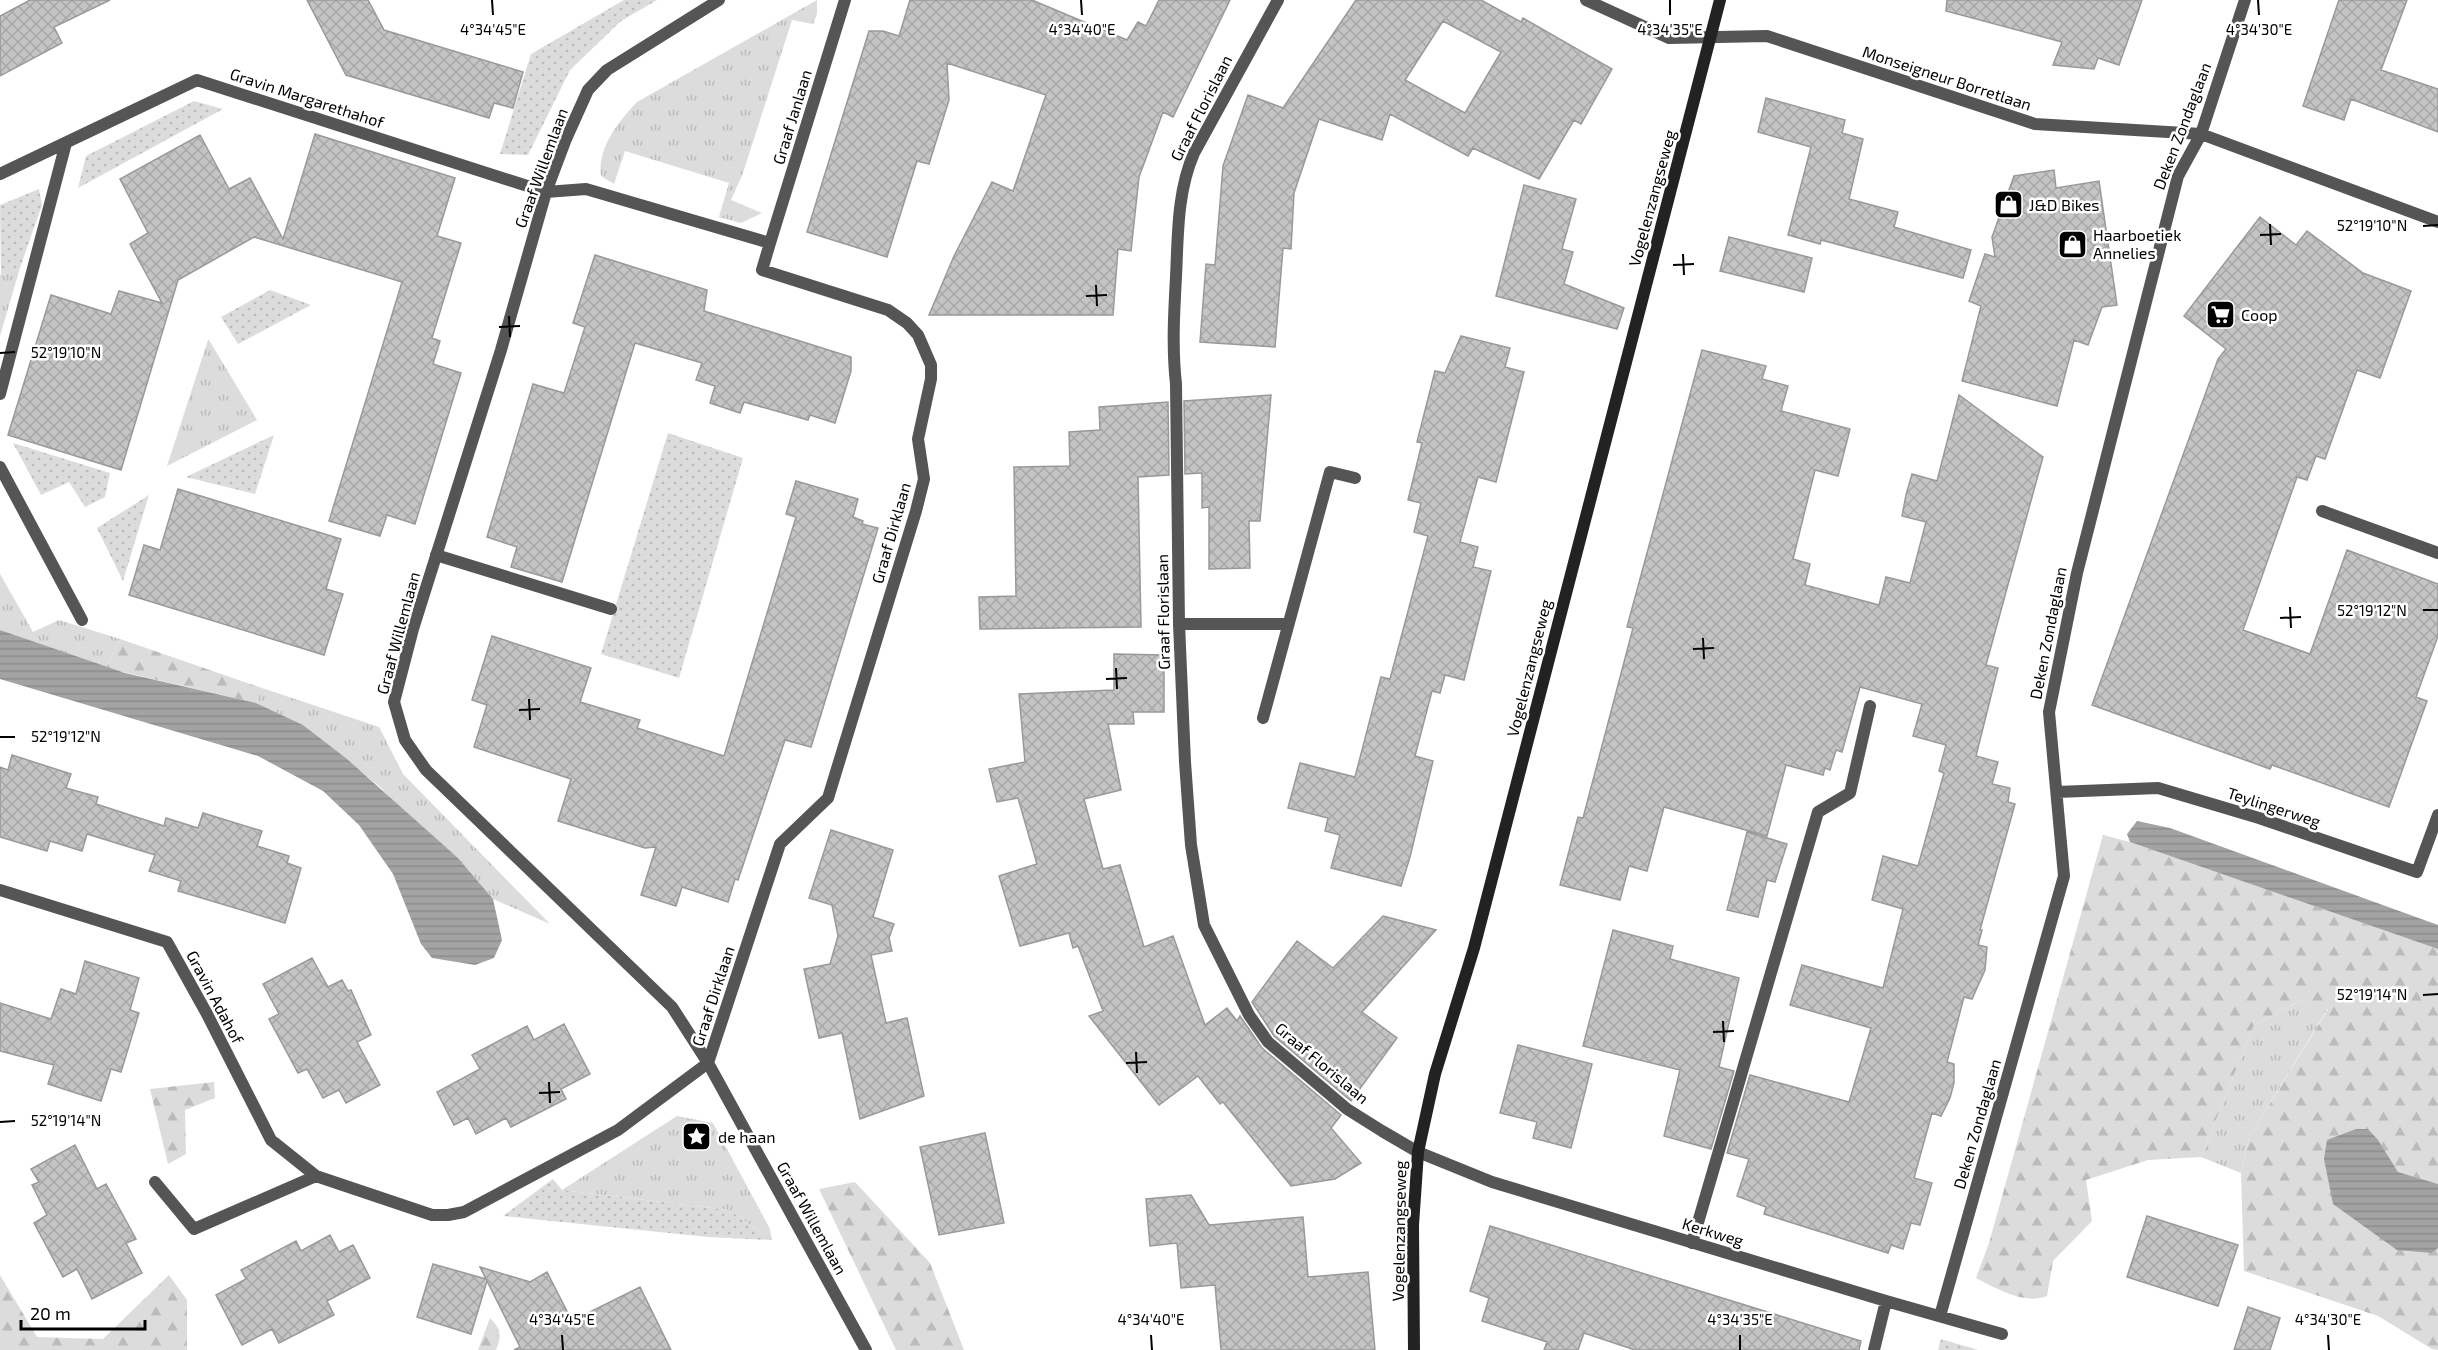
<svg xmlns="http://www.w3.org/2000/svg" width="2438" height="1350" viewBox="0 0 2438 1350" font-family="'Exo 2',sans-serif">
<defs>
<pattern id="grass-tufts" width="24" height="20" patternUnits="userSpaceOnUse" patternTransform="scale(1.5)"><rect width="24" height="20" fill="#dcdcdc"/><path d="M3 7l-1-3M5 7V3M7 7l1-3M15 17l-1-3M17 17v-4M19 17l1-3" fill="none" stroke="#bbb"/></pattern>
<pattern id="forest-firs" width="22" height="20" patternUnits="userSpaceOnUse" patternTransform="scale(1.5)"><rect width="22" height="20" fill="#dcdcdc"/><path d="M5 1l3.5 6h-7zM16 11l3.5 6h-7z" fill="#bbb"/></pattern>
<pattern id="garden-dots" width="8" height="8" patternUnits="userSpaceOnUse" patternTransform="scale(1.5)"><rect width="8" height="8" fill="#dcdcdc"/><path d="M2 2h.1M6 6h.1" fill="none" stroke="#bbb" stroke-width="1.8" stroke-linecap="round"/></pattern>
<pattern id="water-rules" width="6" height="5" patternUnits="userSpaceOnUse" patternTransform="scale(1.5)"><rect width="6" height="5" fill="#a3a3a3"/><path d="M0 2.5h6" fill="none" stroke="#8b8b8b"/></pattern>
<pattern id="building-cross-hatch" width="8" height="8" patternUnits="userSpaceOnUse" patternTransform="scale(1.5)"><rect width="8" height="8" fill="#c4c4c4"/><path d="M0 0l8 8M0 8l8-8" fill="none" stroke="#a7a7a7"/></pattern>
</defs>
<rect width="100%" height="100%" fill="#fff"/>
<path fill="url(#grass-tufts)" d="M817,0V14L813,24L792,20L743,173L731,200L762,213L741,223L719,217L729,183L625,151L614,184L601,176C597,148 619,121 637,102Z
M20,268L0,336V275Z
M209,340L257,420L167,466L208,340Z
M0,574L33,632L59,620L120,639L106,668L0,630Z
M262,688L379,727L403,774L550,924L493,899L458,858L410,818L380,787L303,725L256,703Z
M2302,1000L2328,1008L2249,1138L2241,1173L2201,1157L2254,1025Z
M677,1116L713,1123L770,1229L772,1240L729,1210L562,1190Z"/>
<path fill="url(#forest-firs)" d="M120,639L262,688L256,703L106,668Z
M2103,835L2130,842L2438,949V1184L2397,1172L2378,1140L2432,1253L2438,1248V1350L2432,1349L2378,1316L2244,1271L2241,1173L2249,1138L2328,1009L2302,1000L2254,1025L2201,1157L2148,1160L2086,1180L2092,1221L2053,1261L2047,1296C2025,1305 1997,1289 1976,1278L1989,1243Z
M214,1082L215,1098L185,1110L186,1154L168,1164L150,1089Z
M855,1182L930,1263L964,1350H896L819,1189Z
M0,1275L37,1337L103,1339L169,1275L187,1300V1350H0Z
M490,1318C501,1329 502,1336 496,1350H478Z"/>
<path fill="url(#garden-dots)" d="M624,0H657L621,21L570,70L528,155L500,154L531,54Z
M194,101L223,109L78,188L86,156Z
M39,189L42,205L20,268L1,275L0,205Z
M270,290L311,305L238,344L221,317Z
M668,433L743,458L679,678L601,654Z
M274,435L255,494L186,477Z
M13,443L110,473L105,497L85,507L69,482L41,495Z
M149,495L123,581L97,528Z
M553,1179L562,1190L729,1210L772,1240L708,1237L503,1216Z
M1941,1339L1978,1350H1938Z"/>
<path fill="url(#water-rules)" d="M0,630L125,673L256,703L303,725L347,759L458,858L493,899L502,940L494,958L475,965L432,958L421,944L393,874L359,825L323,791L258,756L0,679Z
M2137,821L2170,828L2438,925V949L2130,842L2127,834Z
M2356,1129H2368L2378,1140L2398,1172L2438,1184V1248L2432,1253L2397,1250L2333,1204L2324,1159L2327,1140Z"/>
<path fill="url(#building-cross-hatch)" stroke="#999" stroke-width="1.5" fill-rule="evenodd" d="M30,0H110L54,27L62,43L0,76V16Z
M307,0H368L384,30L523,72L513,108L494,103L489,118L346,75Z
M910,0H1032L1127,40L1138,22L1146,26L1159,0H1230L1173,117L1163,112L1139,177L1131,251L1118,249L1113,315H929L954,256L992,182L1013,191L1046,95L947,63L949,100L929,164L917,161L887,257L807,232L869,31H883L899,36Z
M1356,0H1481L1521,22L1523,18L1612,69L1581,124L1574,120L1539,179L1473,148L1468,156L1390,114L1382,140L1319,119L1294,193L1291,249L1283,248L1275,347L1200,342L1206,264L1215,265L1223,166L1248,95L1283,108ZM1443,21L1501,52L1465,113L1405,80Z
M1947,0H2142L2119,65L2098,58L2094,69L2053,65L2062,42L1946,11Z
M2339,0H2407L2381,70L2438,89V132L2351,99L2344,120L2303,106Z
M1766,98L1845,120L1842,133L1863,139L1849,199L1898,212L1894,227L1971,250L1963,278L1821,240L1820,244L1788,235L1811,147L1758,132Z
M315,134L455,178L437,236L461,243L432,338L440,341L433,364L461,373L415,524L387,515L380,536L329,521L402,282L254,237L178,280L121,470L8,435L51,295L111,314L119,291L162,303L130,244L148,233L120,179L200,135L229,189L250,178L283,239Z
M2054,170L2056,188L2099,181L2117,305L2102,307L2088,345L2074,340L2057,406L1962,381L1981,306L1969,301L1985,254L1995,257L1992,237L2014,176Z
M1524,185L1576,199L1562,249L1573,252L1564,284L1624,308L1617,329L1496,296Z
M2260,217L2296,245L2307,231L2363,273L2411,291L2380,378L2357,370L2325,459L2316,456L2307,480L2297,477L2243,630L2310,654L2347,550L2438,584V636L2416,697L2427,701L2389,807L2272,765L2270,769L2092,705L2218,359L2226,349L2184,316Z
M1729,237L1812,258L1804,292L1720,271Z
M595,255L707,290L704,311L851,357V371L835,423L810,415L808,420L744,402L740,413L710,403L715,386L696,380L702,363L635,343L562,582L511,567L517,547L487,537L533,384L564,393L585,327L573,323Z
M1461,336L1510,348L1505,367L1524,372L1496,482L1478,477L1460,542L1478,547L1473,567L1491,571L1464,680L1445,675L1440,693L1432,691L1415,756L1433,761L1410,857L1401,886L1331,868L1340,835L1325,831L1328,818L1288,808L1300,763L1355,777L1381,677L1390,679L1428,536L1414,532L1421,503L1408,500L1422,443L1417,442L1435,371L1445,373Z
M1702,350L1766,366L1762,379L1788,386L1781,411L1850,429L1838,476L1815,470L1793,559L1810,564L1805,585L1879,605L1886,577L1910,583L1926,522L1902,516L1906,495L1912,474L1937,481L1959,395L2043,457L1986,665L1998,668L1976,756L1998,762L1992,784L2010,788L2008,802L2015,804L1980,930H1982L1978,945L1987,947L1985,970L1972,999L1964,997L1947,1062L1954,1064V1083L1950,1098L1941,1116L1932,1113L1914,1178L1932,1183L1920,1225L1911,1223L1903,1249L1891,1245L1888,1253L1764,1214L1766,1207L1737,1196L1749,1159L1727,1153L1750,1075L1849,1102L1871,1028L1790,1005L1802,965L1883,988L1903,909L1872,900L1883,856L1918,866L1944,773L1939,771L1946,745L1913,736L1922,704L1860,687L1842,752L1836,750L1830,770L1825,768L1823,775L1786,765L1767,836L1664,807L1647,871L1629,866L1620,900L1560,885L1578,817L1583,818L1633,628L1627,627Z
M1271,395L1260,521H1249L1250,568L1209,569V507L1202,508V473L1185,474L1184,401Z
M1168,402L1169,475L1138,477L1141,627L980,629L979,597L1016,596L1014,467L1070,466L1069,432L1100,430L1099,407Z
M796,481L858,499L853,517L863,521L862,524L878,528L811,747L785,740L738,880L735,879L728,902L682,887L676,906L641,895L656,847L645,848L558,821L571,779L474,747L487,705L472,700L492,636L591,668L580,702L640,720L637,728L724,756L796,517L786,514Z
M178,489L341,539L326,589L343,594L324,655L129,595L144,545L160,550Z
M1114,654L1164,655V712H1133L1134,724H1108L1121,790L1084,799L1103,869L1120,865L1144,947L1173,936L1205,1025L1227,1008L1237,1021L1240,1016L1262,1048L1341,1115L1331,1128L1361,1163L1335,1179L1291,1186L1223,1102L1220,1104L1198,1076L1159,1105L1089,1016L1103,1011L1078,946L1073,948L1069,933L1020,946L999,876L1037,864L1018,798L997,802L989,769L1025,762L1019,694L1114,690Z
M12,755L71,774L66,788L98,797L96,804L164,826L166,818L198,828L203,813L262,831L257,846L289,856L287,863L301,868L285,923L178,891L181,881L149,871L155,855L87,834L82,851L50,841L47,851L0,837V767L8,770Z
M831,830L893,850L873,917L894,924L889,938L892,951L871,955L886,1023L907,1018L924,1096L860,1119L842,1033L819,1038L804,969L830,964L838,936L832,905L809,898Z
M1747,832L1787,844L1775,882L1767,880L1758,917L1727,910Z
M1383,916L1436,930L1362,1012L1397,1038L1351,1101L1274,1036L1252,1002L1297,941L1333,968Z
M1613,930L1673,946L1670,959L1739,978L1719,1067L1734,1071L1711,1149L1664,1136L1680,1070L1583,1046Z
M312,958L328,987L342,980L348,991L351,990L371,1035L357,1042L380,1085L346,1103L339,1090L323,1098L307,1069L298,1073L269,1019L279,1014L263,984Z
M85,961L139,978L130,1010L139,1013L121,1072L111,1069L101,1101L48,1084L54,1065L0,1051V1003L51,1019L61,989L76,994Z
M564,1024L590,1074L561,1089L566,1099L511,1127L506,1118L476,1134L468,1118L454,1125L437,1092L480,1069L472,1055L527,1026L534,1040Z
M1518,1045L1592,1064L1571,1148L1533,1138L1537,1122L1500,1113Z
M985,1133L1004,1223L939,1235L920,1147Z
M75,1145L97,1189L106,1184L136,1239L126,1243L142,1273L92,1299L77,1269L63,1277L34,1223L47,1215L32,1185L39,1182L31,1169Z
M1191,1195L1209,1225L1303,1217L1308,1277L1368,1272L1375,1350H1221L1215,1285L1181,1288L1177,1243L1150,1246L1146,1199Z
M2147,1216L2238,1245L2218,1306L2127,1277Z
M1490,1226L1861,1341L1859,1350H1635L1584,1333L1578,1350H1544L1547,1342L1482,1321L1489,1298L1470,1291Z
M330,1235L339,1252L353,1245L370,1278L327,1301L334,1315L279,1343L272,1329L242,1345L216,1295L246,1279L241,1270L296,1241L301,1251Z
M433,1264L486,1279L480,1267L530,1282L547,1272L572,1321L640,1287L671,1350H514L520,1347L487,1281L471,1334L417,1317Z
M2248,1307L2280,1318L2270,1350H2234Z"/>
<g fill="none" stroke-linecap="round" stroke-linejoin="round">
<path stroke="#555" stroke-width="12" d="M2322,511L2438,553
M436,555L611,609
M1179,624H1288
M1263,718L1330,472L1355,478
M1692,1243L1818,812L1850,793L1870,706"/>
<path stroke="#555" stroke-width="12" d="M719,0L607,70L588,90L566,139L546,192L501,350L413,629L394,702L405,740L426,770L672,1007L708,1063L866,1350
M1278,0L1194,153C1177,192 1178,235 1176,277C1174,313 1172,348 1176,384L1179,624L1185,762L1191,845L1204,925L1249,1015L1268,1042L1347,1109L1382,1131L1418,1152L1492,1182L1886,1301L2002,1334
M1586,0L1669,38L1767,36L2035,124L2201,134L2438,222
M0,174L197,80L546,192L586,189L770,243L762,270L888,310L907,323L918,335L931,365V379L918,439L924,479L916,511L828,798L780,844L708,1063
M770,243L845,0
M0,394L66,143
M0,467L82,620
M2057,792L2158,788L2259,818L2417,872L2438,815
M0,890L167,942L207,1014L271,1140L316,1176L432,1215H448L464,1212L618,1130L708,1063
M155,1182L194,1229L316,1176
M1940,1316L2064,876L2049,712L2077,573L2178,176L2201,134L2245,0
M1874,1350L1886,1301"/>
<path stroke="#222" stroke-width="12" d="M1414,1350L1413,1225L1418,1152L1435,1074L1474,948L1720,0"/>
</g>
<path fill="none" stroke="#000" stroke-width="2" d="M492,0L493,15M1081,0L1082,15M1670,0V15M2258,0L2259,15M2270,224L2271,245M2423,226L2438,225M2260,235L2281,234M1683,254L1684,275M1673,265L1694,264M1096,285L1097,306M1086,296L1107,295M509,316L510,337M499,327L520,326M0,353L15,352M2290,607L2291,628M2423,610H2438M2280,618L2301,617M1703,638L1704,659M1693,649L1714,648M1116,668L1117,689M1106,679L1127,678M529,699L530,720M519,710L540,709M0,737H15M2423,995L2438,994M1723,1021L1724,1042M1713,1032L1734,1031M1136,1052L1137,1073M1126,1063L1147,1062M549,1082L550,1103M539,1093L560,1092M0,1122L15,1121M562,1335L563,1350M1151,1335L1152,1350M1740,1335V1350M2328,1335L2329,1350"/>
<defs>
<symbol id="shop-square" viewBox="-11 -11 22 22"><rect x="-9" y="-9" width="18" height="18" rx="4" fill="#000" stroke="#fff"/><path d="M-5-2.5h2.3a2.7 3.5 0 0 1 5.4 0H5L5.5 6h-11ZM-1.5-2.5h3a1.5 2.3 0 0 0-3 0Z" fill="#fff"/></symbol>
<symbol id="supermarket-square" viewBox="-11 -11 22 22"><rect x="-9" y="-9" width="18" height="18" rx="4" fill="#000" stroke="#fff"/><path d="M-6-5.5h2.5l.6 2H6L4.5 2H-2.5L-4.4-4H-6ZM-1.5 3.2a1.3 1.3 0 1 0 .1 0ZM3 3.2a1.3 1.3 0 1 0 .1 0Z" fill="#fff"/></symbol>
<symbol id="sight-square" viewBox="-11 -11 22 22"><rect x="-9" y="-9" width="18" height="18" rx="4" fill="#000" stroke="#fff"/><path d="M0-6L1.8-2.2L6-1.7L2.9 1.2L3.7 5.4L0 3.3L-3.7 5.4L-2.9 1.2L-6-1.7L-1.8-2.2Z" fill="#fff"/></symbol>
</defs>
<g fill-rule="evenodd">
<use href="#shop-square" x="1992" y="188" width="33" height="33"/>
<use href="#shop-square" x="2056" y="228" width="33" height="33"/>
<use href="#supermarket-square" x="2204" y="298" width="33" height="33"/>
<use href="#sight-square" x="680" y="1120" width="33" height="33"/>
</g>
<g text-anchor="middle" stroke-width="5" stroke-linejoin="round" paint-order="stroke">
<g font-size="16" fill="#000" stroke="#fff">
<text transform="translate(1947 78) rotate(18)" y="6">Monseigneur Borretlaan</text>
<text transform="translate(307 98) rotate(18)" y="6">Gravin Margarethahof</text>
<text transform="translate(1201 108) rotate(-63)" y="6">Graaf Florislaan</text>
<text transform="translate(792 117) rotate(-73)" y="6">Graaf Janlaan</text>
<text transform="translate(2182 126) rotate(-69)" y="6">Deken Zondaglaan</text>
<text transform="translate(541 168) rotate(-70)" y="6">Graaf Willemlaan</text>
<text transform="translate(1652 198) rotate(-75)" y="6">Vogelenzangseweg</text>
<text transform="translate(891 533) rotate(-74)" y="6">Graaf Dirklaan</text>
<text transform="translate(1163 612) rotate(-91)" y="6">Graaf Florislaan</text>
<text transform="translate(398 633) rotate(-75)" y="6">Graaf Willemlaan</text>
<text transform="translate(2048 633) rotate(-79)" y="6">Deken Zondaglaan</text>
<text transform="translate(1529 668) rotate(-76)" y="6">Vogelenzangseweg</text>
<text transform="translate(2274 807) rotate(18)" y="6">Teylingerweg</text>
<text transform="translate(713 996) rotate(-72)" y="6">Graaf Dirklaan</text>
<text transform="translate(215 997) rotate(62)" y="6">Gravin Adahof</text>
<text transform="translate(1322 1063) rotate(40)" y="6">Graaf Florislaan</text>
<text transform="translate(1977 1124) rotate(-74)" y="6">Deken Zondaglaan</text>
<text transform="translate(812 1218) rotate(61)" y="6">Graaf Willemlaan</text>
<text transform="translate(1399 1231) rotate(-89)" y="6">Vogelenzangseweg</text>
<text transform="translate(1713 1232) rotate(17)" y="6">Kerkweg</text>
</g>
<g font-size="16" fill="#000" stroke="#fff" text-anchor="start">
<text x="2029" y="211">J&amp;D Bikes</text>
<text x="2093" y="241">Haarboetiek<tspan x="2093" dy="18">Annelies</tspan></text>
<text x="2241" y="321">Coop</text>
<text x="718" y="1143">de haan</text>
</g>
</g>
<g font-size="15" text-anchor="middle" fill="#000" stroke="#fff" stroke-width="5" stroke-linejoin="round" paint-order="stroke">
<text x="493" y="35">4°34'45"E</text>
<text x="1082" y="35">4°34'40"E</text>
<text x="1670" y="35">4°34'35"E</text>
<text x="2259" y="35">4°34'30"E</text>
<text x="2372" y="231">52°19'10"N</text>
<text x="66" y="358">52°19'10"N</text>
<text x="2372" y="616">52°19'12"N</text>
<text x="66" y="742">52°19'12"N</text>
<text x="2372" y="1000">52°19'14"N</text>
<text x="66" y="1126">52°19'14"N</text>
<text x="562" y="1325">4°34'45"E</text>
<text x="1151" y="1325">4°34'40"E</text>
<text x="1740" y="1325">4°34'35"E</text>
<text x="2328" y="1325">4°34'30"E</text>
</g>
<path d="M21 1320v9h124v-9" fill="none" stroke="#000000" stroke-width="3"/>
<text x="30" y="1320" font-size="18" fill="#000000" stroke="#ffffff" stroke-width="4.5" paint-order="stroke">20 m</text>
</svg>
